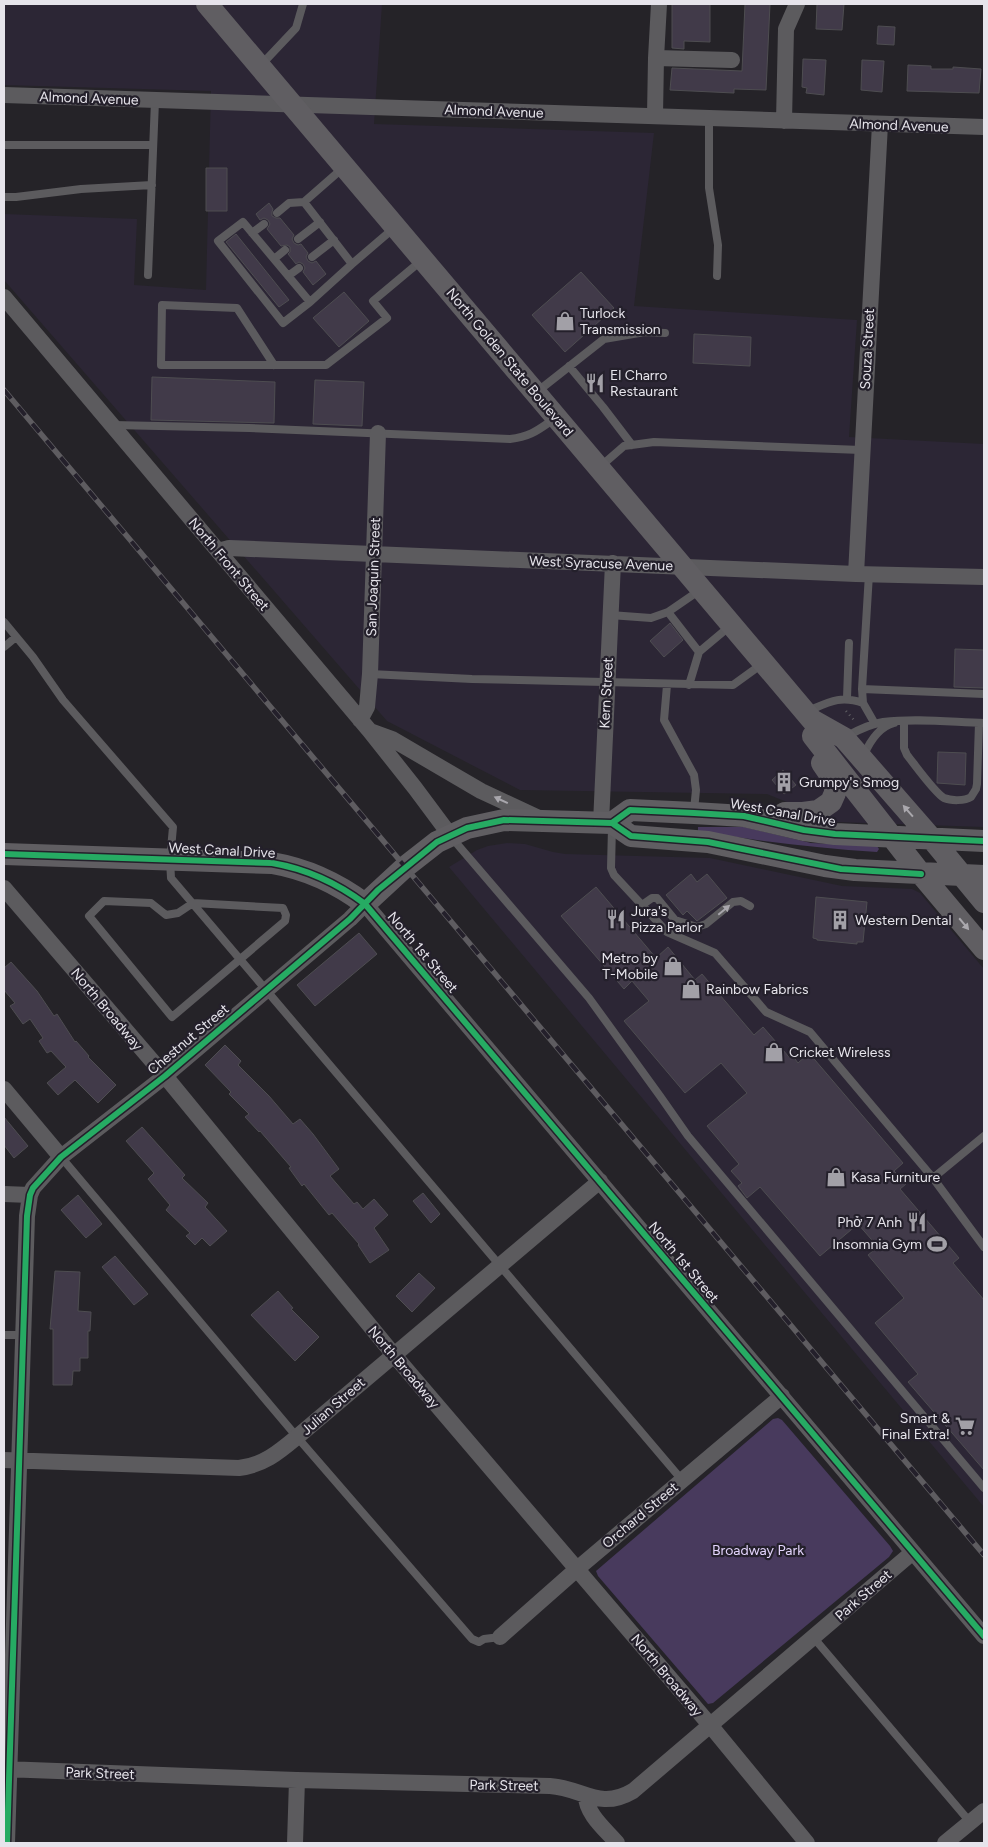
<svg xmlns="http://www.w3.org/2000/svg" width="988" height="1847" viewBox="0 0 988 1847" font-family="Figtree,sans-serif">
<rect width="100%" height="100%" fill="#252328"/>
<path fill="#2c2635" d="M4,4H382L374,124L654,133L634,306L857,320L849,437L984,444V827L837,822L767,794L520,790L387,721L4,280V214L137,219L134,285L206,290L211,91L4,85Z
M507,843L525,844L553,852L565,854L710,858L842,886L912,889L920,893L984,969V1507L449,867L477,850L488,846Z"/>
<path fill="#483a5d" d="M698,827H744L811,843L877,846L879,849L877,852C817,848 757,841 698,831Z
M778,1418L782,1420L890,1546L893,1551L889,1557L713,1703L708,1704L598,1576L596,1571L773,1419Z"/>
<path fill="#413a49" stroke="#4e4d51" d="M672,4H710V42L684,41V49L672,48Z
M745,4H770L766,90L734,89V93L670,90L672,68L742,71Z
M817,4H844L842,30L816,29Z
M878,26L895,27L894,45L877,44Z
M803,59L826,60L824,95L806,93L807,88L802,87Z
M862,60L884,61L882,92L861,90Z
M908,65L931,66V69H953V67L981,69L979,93L907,91Z
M206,168H227V211H206Z
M269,203L273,209L272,212V216L276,218H280L294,235L292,239L294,243L298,245L301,244L308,253L306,257L308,261L312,263L316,261L326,274L313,285L303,272L305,268L303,264L299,262L296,264L288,254L290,252V247L287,245L281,246L267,229L270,224L268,220L264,218L260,220L256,214Z
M236,234L289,300L279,307L226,242Z
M581,272L614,308L565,352L532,315Z
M344,292L369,321L339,347L313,318Z
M694,334L751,337L750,366L693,363Z
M152,377L275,382L274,423L151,420Z
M315,380L364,382L362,426L313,424Z
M670,623L683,640L664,657L650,641Z
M955,649L984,650V688L954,687Z
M938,752L966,753L965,785L937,783Z
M783,770L796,785L784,794L772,780Z
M691,874L697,882L707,874L727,898L697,921L687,911L683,915L666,895Z
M596,887L656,958L668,947L695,980L702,974L754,1035L763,1027L789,1057L792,1055L798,1063L809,1053L903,1163L894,1171L906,1184L900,1189L959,1258L953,1263L984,1300V1470L908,1382L918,1374L875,1323L904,1298L868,1255L878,1247L858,1224L820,1256L760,1187L747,1198L738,1186L742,1183L731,1171L739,1164L707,1126L747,1093L721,1063L685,1093L624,1021L649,1001L632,981L624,989L561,916Z
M816,897L867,902L863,942H857V944L817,940V939L813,938Z
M359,933L377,954L315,1006L297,985Z
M11,962L37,991L54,1016L57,1014L75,1042L76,1041L89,1056L88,1057L116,1085L98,1103L75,1080L58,1095L47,1083L66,1067L51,1051L47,1053L39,1041L43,1038L30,1019L23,1024L10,1006L15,1003L4,990V968Z
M225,1045L241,1061L238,1065L269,1096L293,1124L300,1119L313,1134L339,1169L330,1176L354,1204L357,1202L363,1209L374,1199L388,1215L374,1228L389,1250L370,1263L358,1245L359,1244L332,1213L329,1215L304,1184L302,1186L289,1168L291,1167L260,1131L259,1132L245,1117L249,1114L229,1094L231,1092L205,1065Z
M4,1117L28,1146L14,1158L4,1145Z
M142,1127L185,1175L182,1178L208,1203L205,1207L227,1231L210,1246L202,1238L195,1245L186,1236L190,1233L166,1210L170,1205L148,1179L154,1173L126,1141Z
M423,1193L440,1214L431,1223L413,1201Z
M78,1195L102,1224L86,1238L61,1210Z
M115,1256L148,1294L134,1305L102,1267Z
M55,1271L80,1272L78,1311L91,1312L90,1331H88V1358H80V1371H73L72,1385H53V1329H50Z
M419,1273L435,1288L412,1312L396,1296Z
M278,1291L293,1308L291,1309L319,1337L295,1361L251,1315Z"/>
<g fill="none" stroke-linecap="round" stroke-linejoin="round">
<path stroke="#616064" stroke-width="2.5" stroke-dasharray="1 4" stroke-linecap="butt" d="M846,711L854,720"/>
<path stroke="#5c5b5e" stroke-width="8" d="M262,64L296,28L303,4
M709,118V188L718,245L717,276
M4,145H153
M344,167L304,202L352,264L394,228
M4,197H16L81,189L152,185
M277,213L289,203L304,202
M243,222L310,302L283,323L218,241Z
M252,233L264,224
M298,239L320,222
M312,257L334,240
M274,259L285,250
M148,275L155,101
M288,276L299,268
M310,302L352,264
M274,365L237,308L162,305L161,365H326L387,318L373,301L422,260
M569,366L603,407L632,445
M538,391L604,339L645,332L665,333
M113,425L249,428L510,439C530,437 538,430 554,419
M601,466L624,446L654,442L861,450
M869,574L862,689L863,703L875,724
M668,612L699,652L689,685
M610,615L651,618L668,612L700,590
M4,622L33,657L63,700L173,827L170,860L171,878L682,1480
M4,647L16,637
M699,652L730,626
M370,674L472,679L733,685L762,664
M667,685L664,720L694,775L696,790L694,810
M862,689L984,694
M847,698L849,643
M808,711C829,702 840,695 863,703
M904,721V748L907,755C915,765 935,793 944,798C951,801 965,801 971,797L976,789L977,784L979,723
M847,736C858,730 870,724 883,722C916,718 951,722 984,723
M864,755C870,741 879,727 894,723
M612,827L611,868L614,875L667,932L715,953L766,1012L810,1032L933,1178L984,1247
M452,838L589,998L660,1096L688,1136L984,1488
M104,901L151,903L166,915L178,913L193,903L283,908L286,915L285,921L172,1017L89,916Z
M642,905L652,898H657L675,920L697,927L706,924L733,902L741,901L750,906
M61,1157L297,1437L472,1639L479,1642L484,1639L500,1637
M933,1178L984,1136
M4,1335H23
M813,1637L970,1822"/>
<path stroke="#5c5b5e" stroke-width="16" d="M656,58L659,4
M4,95L984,127
M655,115L656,58L732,60
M784,121L786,29L797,4
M4,297L369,730L415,788L450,835
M218,551L229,548L856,574L984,577
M856,574L880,124
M360,720L367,707L370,674L378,433
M370,731L392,739L481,791L541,819
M601,823L613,563
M4,888L165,1076L394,1355L710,1725L807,1843
M4,1089L61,1157
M4,1194L30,1195
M4,1460L239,1468C264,1465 279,1452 297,1437L600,1181
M500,1637L577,1569L782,1396
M4,1769L297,1780L550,1786C583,1788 599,1811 633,1791L913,1552
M586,1796C586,1814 606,1830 617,1843
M7,1843L27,1216L30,1195L33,1188L61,1157L165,1076L350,919L365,904L984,1636
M295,1843L297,1780
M945,1843L984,1811"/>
<path stroke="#605e62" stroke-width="22" d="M207,4L812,720L844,738L932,839L984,902
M813,736L921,874L984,949
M774,819L785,813H803L818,811L831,802L835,793V782L822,763
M612,823L631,836L708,842L825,866L855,870L984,876
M4,854L272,863C307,869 337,883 365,904L405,867L437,842L467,828L504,820L612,823L630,810L694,813L744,816L804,830L835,834L984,841"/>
<defs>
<path id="rail" d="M4,390L984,1555"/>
</defs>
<use href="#rail" stroke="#5e5c60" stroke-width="5.5"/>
<use href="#rail" stroke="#24202b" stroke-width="4" stroke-dasharray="11" stroke-linecap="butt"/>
<defs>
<path id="cycleway" d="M612,823L631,836L708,842L841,869L921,874
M4,854L272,863C307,869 337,883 365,904L984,1636
M7,1843L27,1216L30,1195L33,1188L61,1157L165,1076L350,919L378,890L437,842L467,828L504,820L612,823L630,810L694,813L744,816L804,830L835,834L984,841"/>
</defs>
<use href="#cycleway" stroke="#24202b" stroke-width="9"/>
<use href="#cycleway" stroke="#26ab63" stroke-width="6"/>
</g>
<defs><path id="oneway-solid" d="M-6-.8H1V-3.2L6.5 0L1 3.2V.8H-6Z" transform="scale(1.25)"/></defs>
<g fill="#a8a6ac">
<use href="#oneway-solid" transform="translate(501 800) rotate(-155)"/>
<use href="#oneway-solid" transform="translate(724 910) rotate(-40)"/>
</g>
<g fill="#aaa8ad">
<use href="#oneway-solid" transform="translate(908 811) rotate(-131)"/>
<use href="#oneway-solid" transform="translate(964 924) rotate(50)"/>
</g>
<defs>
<symbol id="shop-bare" viewBox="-9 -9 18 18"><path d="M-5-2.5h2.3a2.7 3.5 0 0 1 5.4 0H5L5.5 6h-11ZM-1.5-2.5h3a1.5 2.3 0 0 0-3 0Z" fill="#a2a0a7" stroke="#24202b" stroke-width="2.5" paint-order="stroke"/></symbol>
<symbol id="restaurant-bare" viewBox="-9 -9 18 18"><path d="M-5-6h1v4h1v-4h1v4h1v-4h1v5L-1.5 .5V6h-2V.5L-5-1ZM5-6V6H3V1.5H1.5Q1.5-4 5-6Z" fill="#a2a0a7" stroke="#24202b" stroke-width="2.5" paint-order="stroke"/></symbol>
<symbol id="building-bare" viewBox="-9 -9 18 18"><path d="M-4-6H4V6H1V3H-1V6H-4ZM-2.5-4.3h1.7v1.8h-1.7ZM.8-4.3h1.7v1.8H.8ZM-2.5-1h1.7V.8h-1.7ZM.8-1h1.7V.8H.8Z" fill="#a2a0a7" stroke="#24202b" stroke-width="2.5" paint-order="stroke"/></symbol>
<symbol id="stadium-bare" viewBox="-9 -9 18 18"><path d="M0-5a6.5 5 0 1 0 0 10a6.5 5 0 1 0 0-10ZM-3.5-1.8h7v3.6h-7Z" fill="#a2a0a7" stroke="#24202b" stroke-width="2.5" paint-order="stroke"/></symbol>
<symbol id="supermarket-bare" viewBox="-9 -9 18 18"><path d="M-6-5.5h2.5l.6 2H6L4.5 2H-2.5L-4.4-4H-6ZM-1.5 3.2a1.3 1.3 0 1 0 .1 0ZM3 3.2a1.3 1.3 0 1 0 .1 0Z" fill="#a2a0a7" stroke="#24202b" stroke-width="2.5" paint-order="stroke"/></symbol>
</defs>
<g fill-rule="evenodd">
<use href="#shop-bare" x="551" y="307" width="28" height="28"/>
<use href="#restaurant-bare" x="581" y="369" width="28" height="28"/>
<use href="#building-bare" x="770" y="768" width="28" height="28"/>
<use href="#restaurant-bare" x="602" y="905" width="28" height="28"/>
<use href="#building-bare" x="826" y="906" width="28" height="28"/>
<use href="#shop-bare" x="659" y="952" width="28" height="28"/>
<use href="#shop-bare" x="677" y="975" width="28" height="28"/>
<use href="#shop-bare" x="760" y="1038" width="28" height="28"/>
<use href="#shop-bare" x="822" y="1163" width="28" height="28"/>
<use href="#restaurant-bare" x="903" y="1208" width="28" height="28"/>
<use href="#stadium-bare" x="923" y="1230" width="28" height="28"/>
<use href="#supermarket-bare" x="951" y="1412" width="28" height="28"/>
</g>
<g text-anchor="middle" stroke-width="4.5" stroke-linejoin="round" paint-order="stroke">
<g font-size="14" fill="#e6e4eb" stroke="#24202b">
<text transform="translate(89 98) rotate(2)" y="5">Almond Avenue</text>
<text transform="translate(494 111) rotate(2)" y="5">Almond Avenue</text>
<text transform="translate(899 125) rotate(2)" y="5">Almond Avenue</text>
<text transform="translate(867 349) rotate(-87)" y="5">Souza Street</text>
<text transform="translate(510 362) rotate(50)" y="5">North Golden State Boulevard</text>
<text transform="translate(601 563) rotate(2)" y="5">West Syracuse Avenue</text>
<text transform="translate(229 564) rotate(50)" y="5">North Front Street</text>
<text transform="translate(373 577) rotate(-88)" y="5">San Joaquin Street</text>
<text transform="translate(606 693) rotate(-87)" y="5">Kern Street</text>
<text transform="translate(783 812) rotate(10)" y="5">West Canal Drive</text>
<text transform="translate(222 850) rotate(3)" y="5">West Canal Drive</text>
<text transform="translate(423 952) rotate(50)" y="5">North 1st Street</text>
<text transform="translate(107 1009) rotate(50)" y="5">North Broadway</text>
<text transform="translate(188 1039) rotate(-40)" y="5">Chestnut Street</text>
<text transform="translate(684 1262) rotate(50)" y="5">North 1st Street</text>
<text transform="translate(404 1367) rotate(50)" y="5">North Broadway</text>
<text transform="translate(333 1406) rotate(-41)" y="5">Julian Street</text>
<text transform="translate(640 1515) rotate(-40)" y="5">Orchard Street</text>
<text transform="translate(863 1595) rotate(-41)" y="5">Park Street</text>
<text transform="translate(667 1675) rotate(50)" y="5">North Broadway</text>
<text transform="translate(100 1773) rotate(2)" y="5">Park Street</text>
<text transform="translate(504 1785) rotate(1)" y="5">Park Street</text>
</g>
<g font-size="14" fill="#e6e4eb" stroke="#24202b" text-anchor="start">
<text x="580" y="318">Turlock<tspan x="580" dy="16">Transmission</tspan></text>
<text x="610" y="380">El Charro<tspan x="610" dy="16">Restaurant</tspan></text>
<text x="799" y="787">Grumpy's Smog</text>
<text x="631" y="916">Jura's<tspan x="631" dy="16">Pizza Parlor</tspan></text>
<text x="855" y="925">Western Dental</text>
<text x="658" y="963" text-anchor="end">Metro by<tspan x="658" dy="16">T-Mobile</tspan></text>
<text x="706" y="994">Rainbow Fabrics</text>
<text x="789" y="1057">Cricket Wireless</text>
<text x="851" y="1182">Kasa Furniture</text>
<text x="902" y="1227" text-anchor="end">Phở 7 Anh</text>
<text x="922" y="1249" text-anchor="end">Insomnia Gym</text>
<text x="950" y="1423" text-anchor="end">Smart &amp;<tspan x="950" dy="16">Final Extra!</tspan></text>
</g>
<g font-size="14" fill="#e3d4fc" stroke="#24202b">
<text x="758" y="1555">Broadway Park</text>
</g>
</g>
<rect width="988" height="1847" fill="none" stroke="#e6e4eb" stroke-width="10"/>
</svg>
